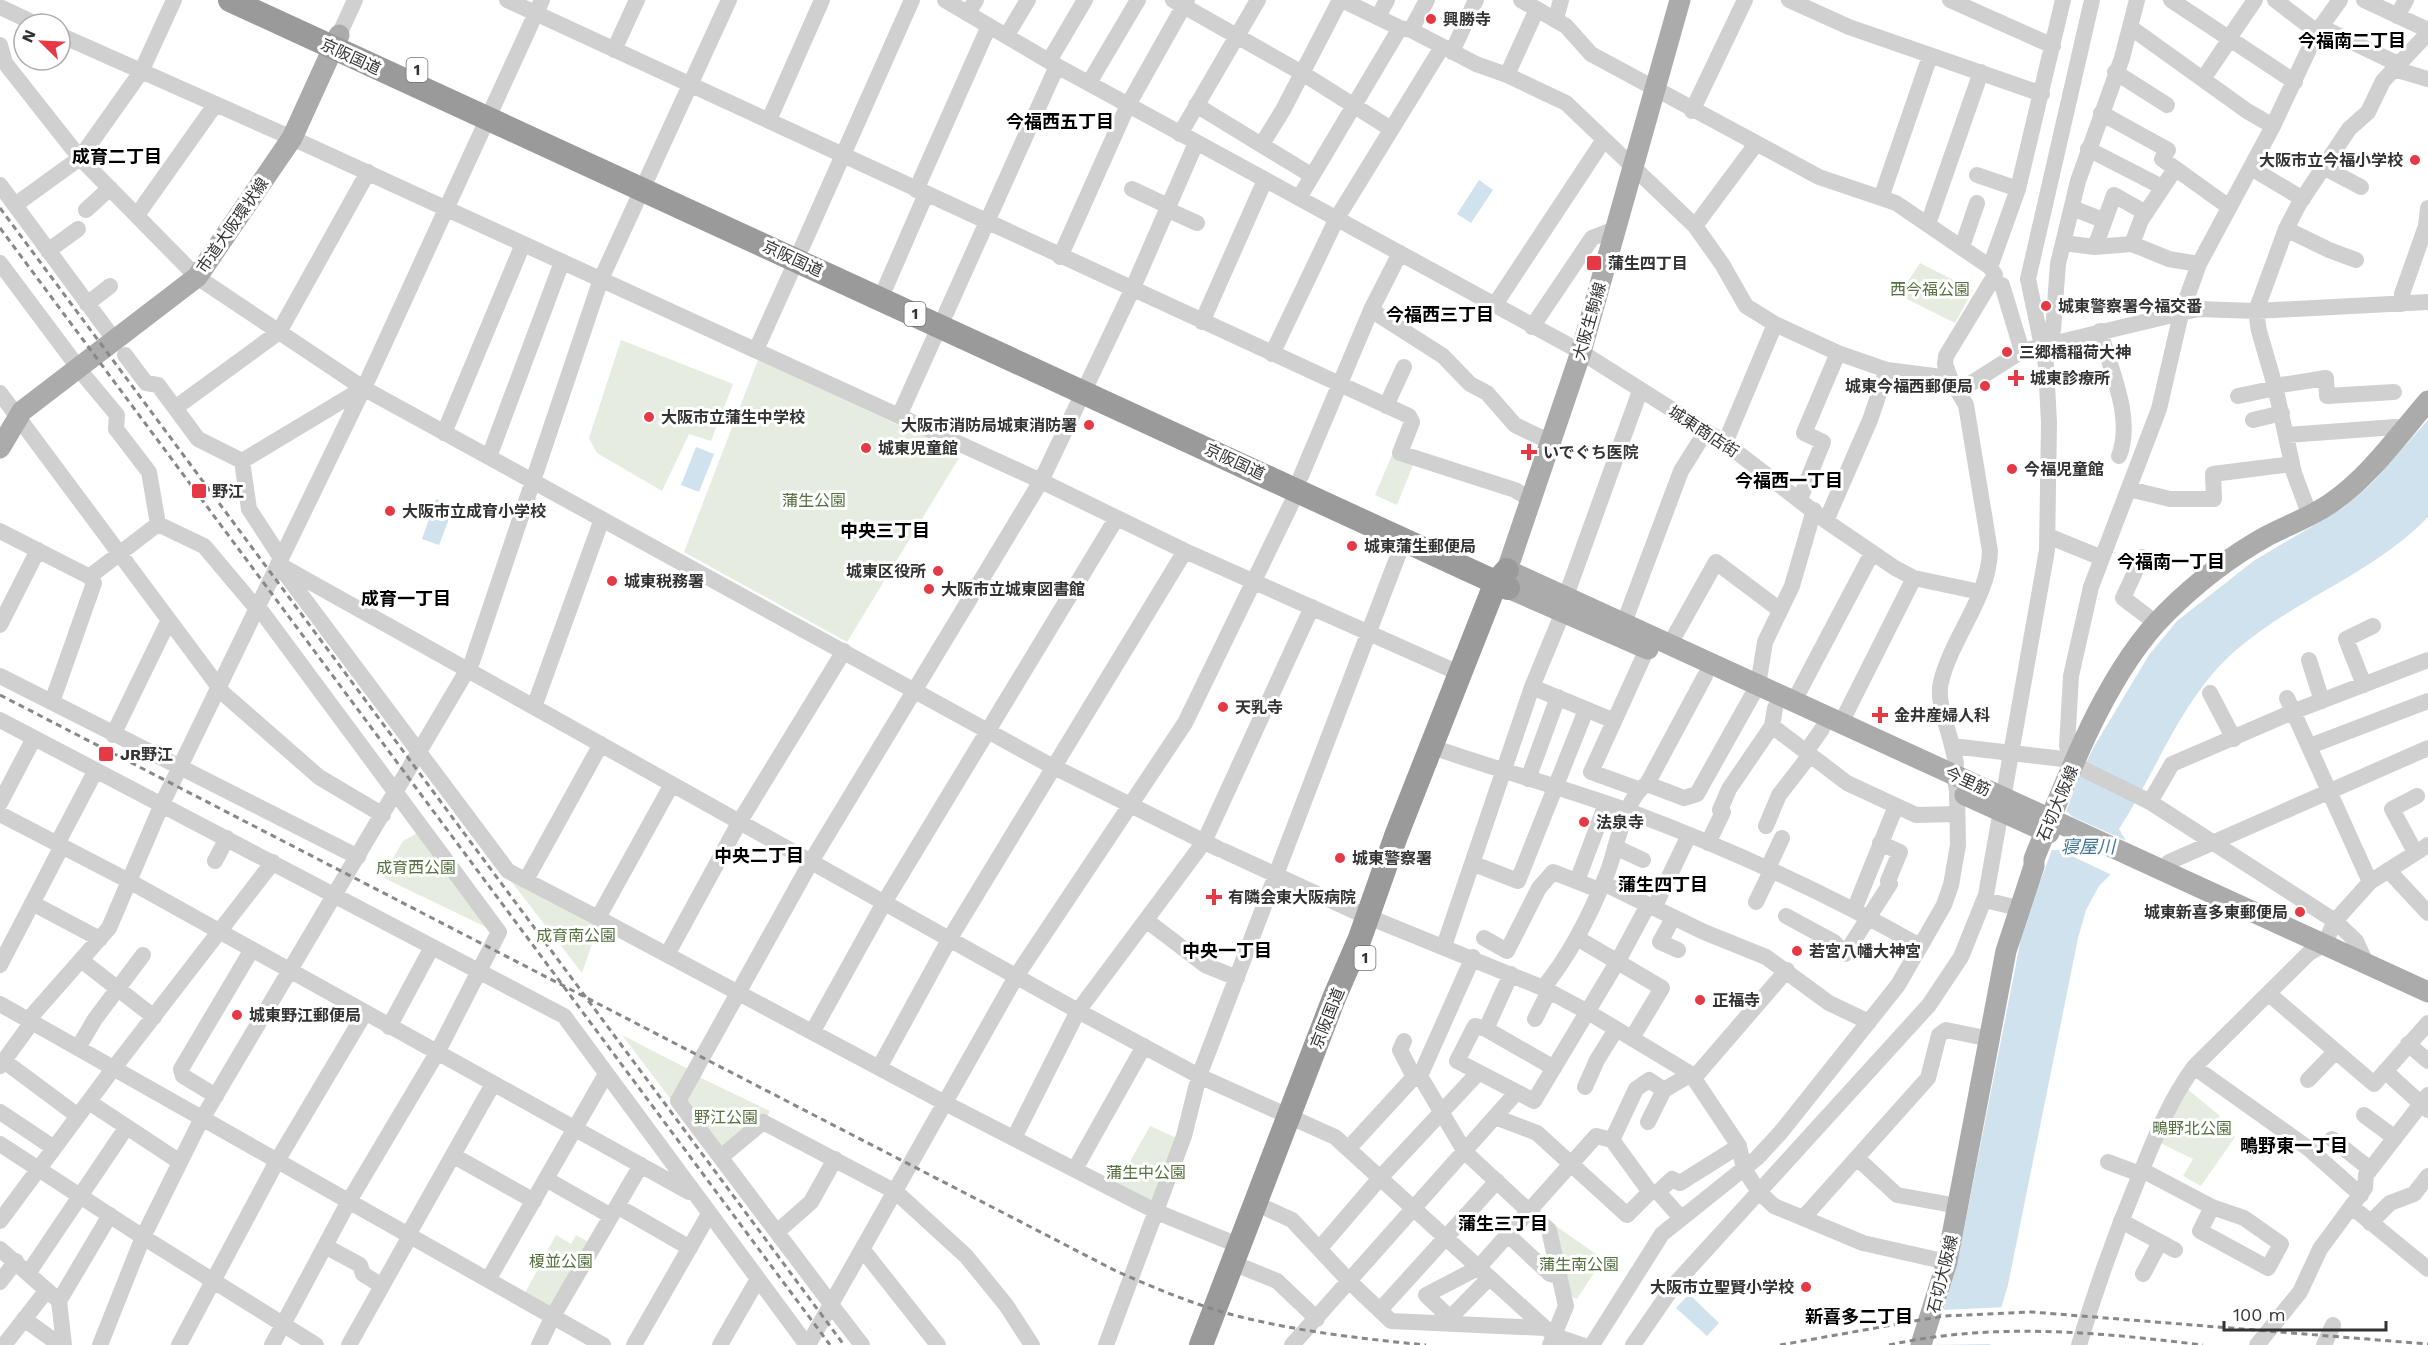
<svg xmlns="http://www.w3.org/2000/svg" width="2428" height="1345" viewBox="0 0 2428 1345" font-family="'Work Sans','Noto Sans JP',sans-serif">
<rect width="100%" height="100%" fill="#fff"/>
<path fill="#e6ecdf" d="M1920,263L1973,290L1955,323L1899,295Z
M621,340L733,384L711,441L689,434L662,491L597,453L589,438Z
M758,360L957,452L959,458L847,642L684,552Z
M1392,455L1415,460L1397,505L1375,495Z
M419,832L494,931L382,877L403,841Z
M507,876L599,924L582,973Z
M622,1035L690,1070L672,1101Z
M701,1069V1078L770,1111L766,1119L721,1149L687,1103L688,1095Z
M2185,1087L2220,1116L2216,1121L2235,1137L2201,1186L2183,1176L2193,1159L2158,1142Z
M1150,1126L1179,1139L1155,1203L1118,1183Z
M1556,1226L1603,1259L1577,1299L1567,1294Z
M556,1235L571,1244L576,1235L590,1243L554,1305L547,1306L525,1293Z"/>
<path fill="#cfe2ee" d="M1479,180L1493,190L1471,223L1457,214Z
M2428,420V517C2373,574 2295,599 2236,650C2181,698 2158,769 2119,829L2127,843L2112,873L2099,886L2086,910L2078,938L2008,1285L1990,1345H1933L1957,1265L2023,928L2080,774L2095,745L2149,655L2177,621L2255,560L2343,508L2371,484Z
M696,447L714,454L699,492L681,485Z
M436,499L454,506L439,545L422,539Z
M1689,1294L1719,1323L1707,1336L1676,1308Z"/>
<path fill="#fff" d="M2065,810L2073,817L2129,842L2114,876L2059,850H2050Z
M2007,1307L1994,1344L1930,1345L1942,1310Z"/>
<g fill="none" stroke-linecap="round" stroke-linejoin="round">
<path stroke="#d0d0d0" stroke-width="16" d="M507,0L1409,416L1412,422L1400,453L1515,490L1532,500
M945,0L1057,66L1581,352L1725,443L1826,521L1895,568L1914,578L1980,592
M1173,0L1302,73L1391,129
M1342,0L1400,28L1411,30L1476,64L1507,75L1566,103L1695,226L1722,264L1746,306L1775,324L1838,353L1887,370L1950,378
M1521,0L1566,26L1591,54L1819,177L1896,203L1990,267L1995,275L1946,356L1945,364L1950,378L1966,405L1990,551C1989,597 1951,639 1941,682C1936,700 1948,728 1952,746
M1789,0L1849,27L2042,94
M1950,0L2053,46
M2171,0L2295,82
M2275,0L2317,32
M2364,0L2428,30
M0,7L36,24
M968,13L976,0
M2397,16L2406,0
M1378,17L1387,0
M1556,18L1561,0
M2130,27L2247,111L2273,126
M2321,27L2398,64
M1411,30L1427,0
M60,35L292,138L1041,481L1185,551L1461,674
M339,35L355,0
M1007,35L1028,0
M2229,38L2255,0
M0,45L5,63L80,158L197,277L363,388L1046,763L1219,849
M614,50L637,0
M1452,52L1476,0
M1049,61L1085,0
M2394,69L2428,79
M2115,72L2167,105
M1507,75L1537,9
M2203,79L2230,39
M1089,83L1138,0
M1196,105L1311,175
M1692,111L1745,0
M2101,113L2168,150L2162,159L2229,207
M769,120L822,0
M1180,134L1258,0
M1262,144L1283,110L1340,0
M2088,149L2162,187
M2323,167L2361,187
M2251,168L2303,199
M1977,175L2018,189
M0,185L110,334
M1132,189L1168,206
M916,190L989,26
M1299,198L1400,28
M1881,198L1930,56
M15,205L80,158L141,72L174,0
M2072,208L2103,220
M1166,209L1197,223
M86,210L110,188
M137,215L215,105
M1928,224L1981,72
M1695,226L1756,144
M2286,229L2329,250L2356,260
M2063,243L2095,247L2132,244L2169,259L2199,264
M2132,244L2141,220L2175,169
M802,247L912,0
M1962,247L1977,203
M2095,247L2114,195L2146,213
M48,251L78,229
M1060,257L1128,105L1187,0
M0,263L74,362
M1990,267L2018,189L2063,0
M2002,285L2022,351
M886,286L926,194
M87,304L110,286
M2402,304V294L2426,226L2428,208
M1494,306L1603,141
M1371,310L1443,356L1470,384L1487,393L1515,425L1542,438L1554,436
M946,313L1057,66
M1202,322L1265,180
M1532,327L1592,238L1615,229
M2100,331C2110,370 2134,417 2119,456
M2042,345L2053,330L2058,264L2078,181L2122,58L2137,0
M756,350L797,259
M1272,354L1337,218L1442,47
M125,355L146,383L158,385L198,439L242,461L249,509L281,558
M82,373L117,415L116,429L149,472L158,524L204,546L258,610
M2275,386L2326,378L2327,396L2394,392
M1959,391L2022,351L2198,309L2256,311L2428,302
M0,393L224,694L319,777L383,815
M2238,396L2276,388
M1386,406L1404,367
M175,408L279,332L368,172
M899,416L940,325
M2253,420L2282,413
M444,433L523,244
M2287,435L2396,427
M1725,443L1775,324
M489,457L562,262
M242,461L362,389
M1301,476L1371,310L1400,253
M2129,489L2170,499H2214L2213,474L2292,464
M1800,499L1823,442L1804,433L1838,353
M2310,516L2294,473L2275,386L2259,331L2256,311L2286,229L2299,204L2349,129L2368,112L2383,81L2428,33
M1826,521L1870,420L1887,370
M0,531L92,578L94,583L52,702
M2048,536L2102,558
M2142,557L2123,598L2156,623
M278,564L1078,1011L1199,1076L1335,1137L1545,1328
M284,572L508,871L598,918
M89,577L158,524
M1566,596L1640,391
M259,608L499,932L437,1053L349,1201L272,1345
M1624,623L1681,471L1706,431
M0,625L38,550
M1670,644L1716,562L1780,610
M2309,660L2322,701
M0,676L358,857
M2364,685L2346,639L2373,626
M1532,687L1612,720
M2210,693L2234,739
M2287,698L2370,882
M1794,701L1872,553
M534,707L602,519
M0,720L564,1016L804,1341
M1841,723L1914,578
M1772,726L1847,783L1916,815L1957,814
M113,735L169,620
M2310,746L2428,701
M1444,751C1506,772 1569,790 1631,812C1730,849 1828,894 1920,946
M1806,752L1822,729
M2073,763L2067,746L2071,676L2091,587L2159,409L2181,314L2199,264L2273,126L2317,32L2340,0
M1528,779L1558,697
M672,784L598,918L945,1103L1157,1212L1240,1246
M1647,784L1684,798L1697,794L1758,685L1765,642L1792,586L1814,510
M1638,789L1591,772L1647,649
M2150,802L2172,764L2295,711L2428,660
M0,803L34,738
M0,814L129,881L689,1192
M1766,826L1779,795L1810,755
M1708,843L1723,812L1720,810L1729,789L1772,726L1775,708
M57,844L96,770
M1615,847L1643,860
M1224,851L1354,911L1543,988L1588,1012L1691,1074L1739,1146L1744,1169L1759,1192L1774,1206L1863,1243L1947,1262
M2415,852L2392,809L2417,796
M215,861L227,838
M2169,862L2428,748
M1474,864L1518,881L1586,710
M1767,870L1782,838
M2388,870L2428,913
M526,880L601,744
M1577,881L1606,804
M1603,883L1704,932L1766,957L1829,1003L1869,1022
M1985,900L2018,908
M1756,902L1771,871
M32,903L100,939
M1654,908L1689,835
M1854,910L1896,806
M1786,916L1834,942L1845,954L1890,884L1888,881L1900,852L1880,843
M1673,918L1660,942L1678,950
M1146,920L1205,965L1237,978
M1484,938L1507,951L1539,888L1553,872L1599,890
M1577,938L1662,988L1632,1038
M1444,946L1532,687L1563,612
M667,955L740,821L844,651
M1473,957L1420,1076L1465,1152L1549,1230L1566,1306L1550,1345
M81,960L154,1017
M0,965L62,846
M1511,974L1486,1029L1475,1026L1457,1061L1534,1101L1619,959L1648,905
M1543,988C1571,954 1592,911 1608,871C1617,847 1624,798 1647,784L1705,676
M2269,994L2374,1084L2428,1023
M0,1004L603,1345
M1535,1019L1549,991
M28,1020L109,928L162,804L369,377L542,0
M389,1027L432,947
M1486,1029L1554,1068
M813,1031L885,901L1116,519
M1404,1041L1400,1050L1414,1077
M2408,1044L2428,1061
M78,1048L95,1019L143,955
M4,1061L78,1116
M0,1066L32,1022
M880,1066L950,938L1185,551
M2194,1067L2308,1148L2361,1195
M2385,1071L2428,1110
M1694,1078L1787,970
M2308,1080L2335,1052
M1585,1087L1597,1060L1615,1031
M216,1096L183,1076L181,1069L251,951
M89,1102L180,1162
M0,1112L54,1148
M2364,1115L2395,1138
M1495,1117L1537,1133L1627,1215L1650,1192H1658L1681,1218
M1648,1122L1664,1090
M1014,1138L1078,1011L1204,842L1312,607
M2332,1139L2370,1169
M1612,1140L1650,1192
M0,1144L143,1237L316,1345
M1348,1149L1414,1077L1420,1076
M454,1156L534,1201
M721,1157L763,1122L896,1192L966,1256L1006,1305L1032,1345
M1857,1158L1897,1195L1958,1206
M2108,1162L2140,1174
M1075,1169L1144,1046
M2142,1170L2212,1207L2244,1218L2281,1244L2268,1268L2200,1231L2212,1207
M546,1179L611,1216
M1658,1192L1672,1179L1680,1183L1739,1146
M617,1206L690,1248
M2352,1207L2428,1269
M1268,1209L1292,1220L1350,1282L1391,1321L1545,1328L1561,1338L1582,1345
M1803,1218L1928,1078L1939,1035L1946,1030L1990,1039
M0,1221L110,1073L273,862
M2121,1221L2175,1250
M2370,1223L2390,1203L2414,1194L2428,1176
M777,1232L811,1202L835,1159
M1507,1234L1550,1274L1558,1276
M408,1235L493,1084
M325,1246L360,1265L363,1274L382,1286
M1320,1248L1380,1178L1478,1073
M0,1249L59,1301
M863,1250L938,1345
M1245,1268L1277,1281L1317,1319
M29,1272L126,1128
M2143,1274L2160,1242
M488,1280L606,1074
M0,1282L16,1261
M828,1300L678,1101L812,860L1041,481L1132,290L1196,143
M835,1310L862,1345
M1380,1310L1497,1181
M1450,1318L1426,1295L1478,1268L1596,1136L1612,1140L1636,1089L1649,1080L1664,1090L1691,1074
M24,1319L60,1345
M1449,1323L1450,1318L1489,1278
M4,1345L47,1290
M64,1345L59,1301L110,1215
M100,1345L143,1237L199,1124L472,662L601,279L729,0
M179,1345L277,1161L365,1013
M349,1345L410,1236
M539,1345L553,1316L641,1165
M634,1345L709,1214
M720,1345L758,1279
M808,1345L1017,975L1185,723L1298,490
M1106,1345L1184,1136L1199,1076L1404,540
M1292,1345L1516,1093
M1592,1345L1662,1234L1757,1158L1781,1132L1898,985L1944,905L1951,885L1958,845L1957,791L1954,774L1956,763L1952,746L2063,759L2150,802L2335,921L2356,941L2366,963
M1633,1345L1675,1284L1929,1005L1961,957L1986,895L2047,550L2049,423L2046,365L2028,279L2092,0
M2079,1345C2096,1288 2116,1232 2139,1177C2155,1138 2169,1101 2194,1067L2309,953L2324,945L2335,921L2370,882L2428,845
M2257,1345L2300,1292L2320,1249L2365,1188L2366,1175L2428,1095
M2324,1345L2333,1325"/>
<path stroke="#ababab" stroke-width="21" d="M1680,0L1581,352L1507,570L2428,992
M0,448L22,411L197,277L292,138L339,35
M1508,588L1648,649
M1965,795L2049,833
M1921,1345L1947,1262L2006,951L2034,866V859C2066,781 2105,673 2166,613C2195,584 2231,556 2267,536C2288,525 2311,517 2331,503C2369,477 2398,436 2428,401"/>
<path stroke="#9a9a9a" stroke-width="24" d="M230,0L1508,588
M1201,1345L1334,998L1360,938L1396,836L1496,582L1507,570"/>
<path stroke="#888" stroke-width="3" stroke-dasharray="6 4.5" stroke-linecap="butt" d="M0,208L844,1345
M0,228L830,1345
M0,695L1116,1271C1157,1289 1197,1306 1241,1317C1302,1332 1364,1339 1426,1345
M1780,1345L1943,1316L2032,1312L2428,1344
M1889,1345C1993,1322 2097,1332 2203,1345"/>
</g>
<g fill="#e63946" stroke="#fff" stroke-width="2">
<circle cx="1431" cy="19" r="6"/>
<circle cx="2415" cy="160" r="6"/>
<rect x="1586" y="255" width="16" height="16" rx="3"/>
<circle cx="2046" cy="306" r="6"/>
<circle cx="2007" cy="352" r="6"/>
<path d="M2013 369h6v6h6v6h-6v6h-6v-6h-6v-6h6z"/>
<circle cx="1985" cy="386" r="6"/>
<circle cx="649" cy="417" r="6"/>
<circle cx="1089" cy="425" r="6"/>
<circle cx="866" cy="448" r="6"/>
<path d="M1526 443h6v6h6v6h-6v6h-6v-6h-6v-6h6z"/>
<circle cx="2012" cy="469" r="6"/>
<rect x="191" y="483" width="16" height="16" rx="3"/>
<circle cx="390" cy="511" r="6"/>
<circle cx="1352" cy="546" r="6"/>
<circle cx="938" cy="571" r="6"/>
<circle cx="612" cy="581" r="6"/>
<circle cx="929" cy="589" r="6"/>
<circle cx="1223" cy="707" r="6"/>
<path d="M1877 706h6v6h6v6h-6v6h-6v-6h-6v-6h6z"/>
<rect x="98" y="746" width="16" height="16" rx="3"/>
<circle cx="1584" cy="822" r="6"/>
<circle cx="1340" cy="858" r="6"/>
<path d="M1211 888h6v6h6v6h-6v6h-6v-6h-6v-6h6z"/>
<circle cx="2300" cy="912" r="6"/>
<circle cx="1797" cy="951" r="6"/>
<circle cx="1700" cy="1000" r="6"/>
<circle cx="237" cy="1015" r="6"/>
<circle cx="1806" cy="1287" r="6"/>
</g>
<g text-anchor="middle" stroke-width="6" stroke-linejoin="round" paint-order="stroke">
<g fill="#fff" stroke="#707070" stroke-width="1.5">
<rect x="406.5" y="58" width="21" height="24" rx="4.5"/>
<rect x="904.5" y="302" width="21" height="24" rx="4.5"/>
<rect x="1354.5" y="946" width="21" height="24" rx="4.5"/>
</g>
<g font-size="15" font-weight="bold" fill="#333">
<text x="417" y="75">1</text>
<text x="915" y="319">1</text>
<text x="1365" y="963">1</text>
</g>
<g font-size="16" font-weight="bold" fill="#333" stroke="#fff" text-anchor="start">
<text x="1443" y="25">興勝寺</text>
<text x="2403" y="166" text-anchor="end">大阪市立今福小学校</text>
<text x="1608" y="269">蒲生四丁目</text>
<text x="2058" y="312">城東警察署今福交番</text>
<text x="2019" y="358">三郷橋稲荷大神</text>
<text x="2030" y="384">城東診療所</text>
<text x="1973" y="392" text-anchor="end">城東今福西郵便局</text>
<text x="661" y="423">大阪市立蒲生中学校</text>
<text x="1077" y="431" text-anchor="end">大阪市消防局城東消防署</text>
<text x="878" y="454">城東児童館</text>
<text x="1543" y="458">いでぐち医院</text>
<text x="2024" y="475">今福児童館</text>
<text x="212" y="497">野江</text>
<text x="402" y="517">大阪市立成育小学校</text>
<text x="1364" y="552">城東蒲生郵便局</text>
<text x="926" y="577" text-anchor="end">城東区役所</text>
<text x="624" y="587">城東税務署</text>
<text x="941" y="595">大阪市立城東図書館</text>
<text x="1235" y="713">天乳寺</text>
<text x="1894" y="721">金井産婦人科</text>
<text x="120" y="760">JR野江</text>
<text x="1596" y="828">法泉寺</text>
<text x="1352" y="864">城東警察署</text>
<text x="1228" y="903">有隣会東大阪病院</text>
<text x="2288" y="918" text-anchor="end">城東新喜多東郵便局</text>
<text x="1809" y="957">若宮八幡大神宮</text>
<text x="1712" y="1006">正福寺</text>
<text x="249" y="1021">城東野江郵便局</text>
<text x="1794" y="1293" text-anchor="end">大阪市立聖賢小学校</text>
</g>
<g font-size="16" fill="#333" stroke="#fff">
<text transform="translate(351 56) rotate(25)" y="6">京阪国道</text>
<text transform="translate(232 225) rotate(-55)" y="6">市道大阪環状線</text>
<text transform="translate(793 258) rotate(25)" y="6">京阪国道</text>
<text transform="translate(1589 321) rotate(-74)" y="6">大阪生駒線</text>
<text transform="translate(1704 431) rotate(33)" y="6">城東商店街</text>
<text transform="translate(1235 461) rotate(25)" y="6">京阪国道</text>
<text transform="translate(1968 781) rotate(24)" y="6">今里筋</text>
<text transform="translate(2057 803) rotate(-67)" y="6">石切大阪線</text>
<text transform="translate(1327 1018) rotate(-68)" y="6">京阪国道</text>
<text transform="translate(1942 1274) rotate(-76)" y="6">石切大阪線</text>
</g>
<g font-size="16" fill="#56703f" stroke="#fff">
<text x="1930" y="295">西今福公園</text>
<text x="814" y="506">蒲生公園</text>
<text x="416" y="873">成育西公園</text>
<text x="576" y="941">成育南公園</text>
<text x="726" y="1123">野江公園</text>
<text x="2192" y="1134">鴫野北公園</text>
<text x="1146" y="1178">蒲生中公園</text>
<text x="561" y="1267">榎並公園</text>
<text x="1579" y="1270">蒲生南公園</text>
</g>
<g font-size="18" font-weight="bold" fill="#000" stroke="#fff">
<text x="2352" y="47">今福南二丁目</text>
<text x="1060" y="128">今福西五丁目</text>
<text x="117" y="163">成育二丁目</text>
<text x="1440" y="321">今福西三丁目</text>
<text x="1789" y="487">今福西一丁目</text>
<text x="885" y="537">中央三丁目</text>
<text x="2171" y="568">今福南一丁目</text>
<text x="406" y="605">成育一丁目</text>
<text x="759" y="862">中央二丁目</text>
<text x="1663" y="891">蒲生四丁目</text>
<text x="1227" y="957">中央一丁目</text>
<text x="2294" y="1152">鴫野東一丁目</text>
<text x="1503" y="1230">蒲生三丁目</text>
<text x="1859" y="1323">新喜多二丁目</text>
</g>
<g font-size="18" font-style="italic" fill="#3f7597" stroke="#fff">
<text x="2088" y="853">寝屋川</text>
</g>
</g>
<g transform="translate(42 42) rotate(294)"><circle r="28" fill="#ffffff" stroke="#adadad" stroke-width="1.5"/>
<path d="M0-4.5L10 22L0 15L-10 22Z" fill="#e63946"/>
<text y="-9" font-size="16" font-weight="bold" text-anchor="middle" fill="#333333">N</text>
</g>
<path d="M2224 1321v9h162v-9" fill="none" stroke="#333333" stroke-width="3"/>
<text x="2233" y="1321" font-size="18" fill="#333333" stroke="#ffffff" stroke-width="4.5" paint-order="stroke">100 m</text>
</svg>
